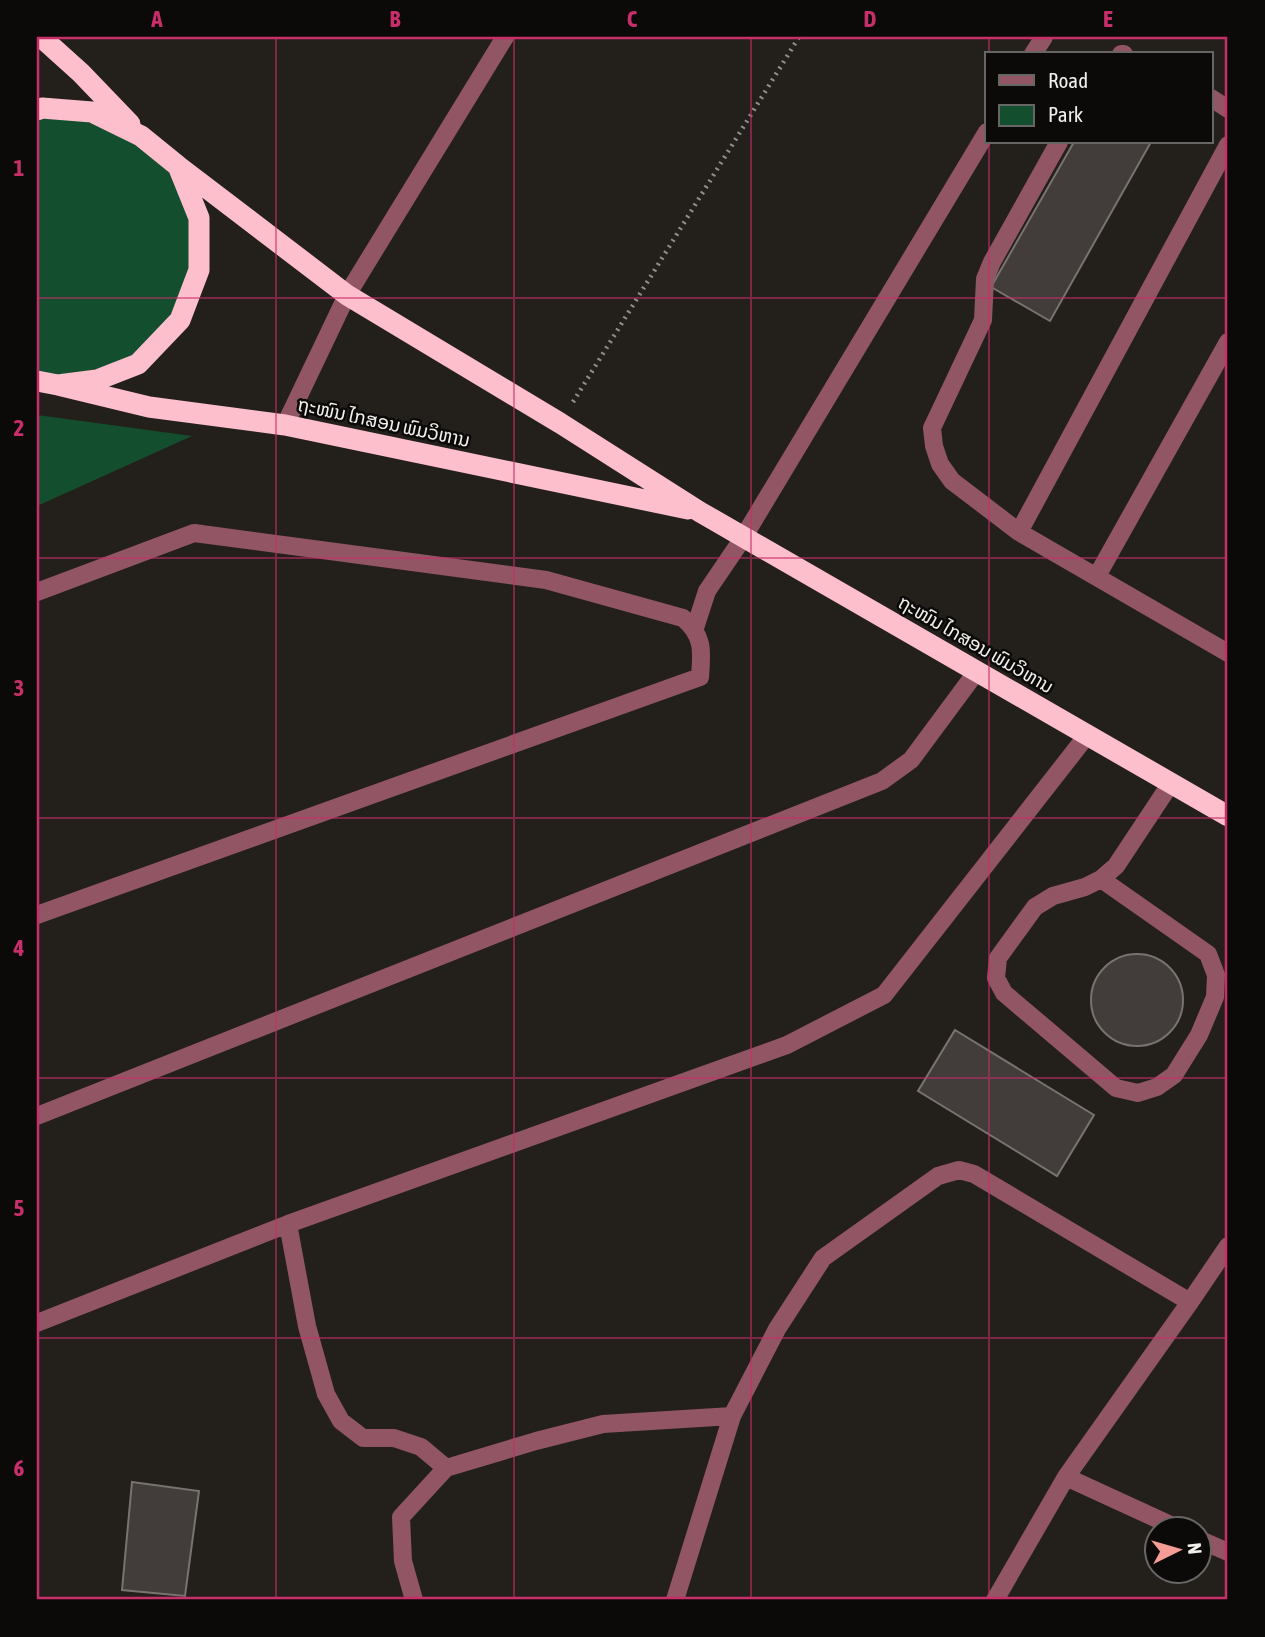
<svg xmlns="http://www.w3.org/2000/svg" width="1265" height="1637" viewBox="0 0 1265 1637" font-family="'Asap Condensed','Noto Sans Lao',sans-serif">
<rect width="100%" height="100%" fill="#23201c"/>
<path fill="#134f2f" d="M43,118L86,121L132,142L171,172L189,221L192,266L173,315L130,360L69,376L37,371V120Z
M37,415L192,436L37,506Z"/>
<path fill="#423d3a" stroke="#797370" stroke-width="2" d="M1074,142H1151L1050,321L991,287Z
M1091 1000a46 46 0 1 1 92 0a46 46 0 1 1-92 0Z
M955,1030L1094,1115L1057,1176L918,1091Z
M132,1482L199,1491L185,1596L122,1590Z"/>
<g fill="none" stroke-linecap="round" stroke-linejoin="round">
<path stroke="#918f8b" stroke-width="4.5" stroke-dasharray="2 5" stroke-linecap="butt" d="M573,402L799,37"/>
<path stroke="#925564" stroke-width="18" d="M1033,54L1044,37
M1121,54H1124
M1211,98L1228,109
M1059,142L992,262L985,279L983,320L932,428L934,446L940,464L952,481L1019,532L1228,653
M285,425L347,295L505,37
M1019,532L1228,145
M1097,576L1228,342
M37,592L194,533L546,580L683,618C704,636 702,651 700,677L37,915
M695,628L707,591L743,538L987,132
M1101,879L1208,954L1216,975L1215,997L1199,1035L1174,1075L1157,1087L1138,1093L1116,1088L1004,993L996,978L998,958L1035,907L1053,896L1085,887L1101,879L1116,866L1171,783
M37,1116L882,781L911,760L977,671
M288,1224L307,1326L326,1394L341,1421L363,1438H394L421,1447L446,1468
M37,1323L288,1224L787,1045L884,995L1088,734
M446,1468L536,1441L603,1424L732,1416L777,1329L823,1258L938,1176L959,1170L974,1174L1190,1302
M1066,1477L1177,1528
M1198,1539L1228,1552
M414,1600L403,1561L401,1517L446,1468
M675,1600L732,1416
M995,1600L1066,1477L1190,1302L1228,1246"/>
<path stroke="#febfcc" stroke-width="21" d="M41,37L81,73L130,124
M37,110L42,108L92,112L141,136L178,166L199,218V270L180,320L138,364L97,380L58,385L37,381
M178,166L347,295L560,423L700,512L1228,816
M58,385L149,407L285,425L688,509"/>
</g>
<path fill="none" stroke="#c72e6a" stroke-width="2" stroke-opacity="0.55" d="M276,37V1600M514,37V1600M751,37V1600M989,37V54M989,142V1600M37,298H1228M37,558H1228M37,818H1228M37,1078H1228M37,1338H1228"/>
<g text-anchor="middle" stroke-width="5" stroke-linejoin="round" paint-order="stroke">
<g font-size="19" fill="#f2f0ed" stroke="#0b0a08">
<text transform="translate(384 422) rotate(12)" y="7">ຖະໜົນ ໄກສອນ ພົມວິຫານ</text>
<text transform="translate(976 644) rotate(30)" y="7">ຖະໜົນ ໄກສອນ ພົມວິຫານ</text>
</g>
</g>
<rect width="1265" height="1637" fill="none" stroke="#0b0a08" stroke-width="77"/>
<rect x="985" y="52" width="228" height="91" fill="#0b0a08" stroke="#676664" stroke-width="2"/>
<rect x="999" y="75" width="35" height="10" fill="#925564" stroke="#676664" stroke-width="2"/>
<text x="1048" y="88" font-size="21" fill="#f2f0ed">Road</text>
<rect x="999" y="105" width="35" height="21" fill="#134f2f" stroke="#676664" stroke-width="2"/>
<text x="1048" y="122" font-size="21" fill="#f2f0ed">Park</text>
<g transform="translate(1178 1550) rotate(85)"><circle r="33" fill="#0b0a08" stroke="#676664" stroke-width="2"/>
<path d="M0-5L12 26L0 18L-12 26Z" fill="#f59c94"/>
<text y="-10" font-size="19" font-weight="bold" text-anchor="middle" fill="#f2f0ed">N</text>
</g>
<rect x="38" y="38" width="1188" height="1560" fill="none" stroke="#c72e6a" stroke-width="2.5"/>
<g font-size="23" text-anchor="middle" font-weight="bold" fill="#c72e6a">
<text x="157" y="27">A</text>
<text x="395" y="27">B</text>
<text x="632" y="27">C</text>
<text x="870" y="27">D</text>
<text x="1108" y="27">E</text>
<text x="19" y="176">1</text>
<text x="19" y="436">2</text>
<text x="19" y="696">3</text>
<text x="19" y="956">4</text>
<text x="19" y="1216">5</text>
<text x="19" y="1476">6</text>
</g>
</svg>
